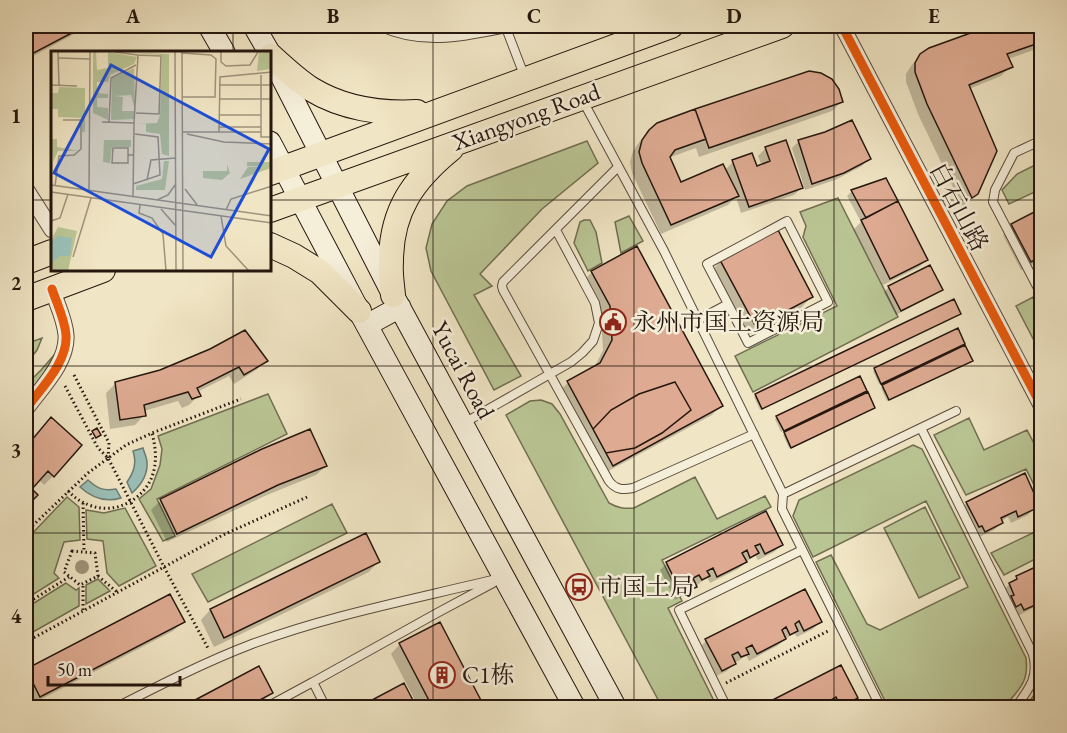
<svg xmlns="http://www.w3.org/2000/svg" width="1067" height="733" viewBox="0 0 1067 733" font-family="'EB Garamond','Noto Serif SC',serif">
<rect width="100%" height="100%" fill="#f0e5c4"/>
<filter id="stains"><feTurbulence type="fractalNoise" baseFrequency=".00333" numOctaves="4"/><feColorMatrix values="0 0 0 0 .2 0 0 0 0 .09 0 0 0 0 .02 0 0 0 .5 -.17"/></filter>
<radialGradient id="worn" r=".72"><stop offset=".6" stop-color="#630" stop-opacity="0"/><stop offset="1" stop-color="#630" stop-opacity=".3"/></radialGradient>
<path fill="#bac594" stroke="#706e51" stroke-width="1.5" d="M587,141L598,163L542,209L480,274L492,286L474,295L521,376L494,390L431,271L426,248L432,224L447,201L467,186Z
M1041,162V189L1009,204L1002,190L1017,174Z
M838,198L898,317L753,392L735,356L837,306L803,237L806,226L800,212Z
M629,216L643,241L621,253L615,222Z
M584,220H590L596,232L602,263L588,271L574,243L580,222Z
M1033,297L1041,312V354L1016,306Z
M42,338L37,350L26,364V344Z
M55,354L44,373L26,398V385L41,370Z
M268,394L287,434L157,499L175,536L163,541L139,499L151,489L160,465L162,449L158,436Z
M541,400L552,404L560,414L609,503C618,508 624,509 634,508L695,477L717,519L765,496L771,507L662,560L682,601L668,608L717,707H662L506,415L530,401Z
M969,418L984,450L1027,430L1041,457V499L1026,469L966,495L934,435Z
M913,445L922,449L1026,658C1029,683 1019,689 1004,707H888L816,562L831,555L867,624L880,630L968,587L926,501L813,557L793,516L799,500Z
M67,497L79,507L80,540L64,542L54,573L59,578L26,599V540Z
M332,504L347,533L208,602L192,574Z
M925,507L960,578L919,598L884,528Z
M125,508L156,566L119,586L107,573L103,541L87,539L86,510L104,513Z
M1041,529V556L1004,575L991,553Z
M98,579L110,591L86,604V585Z
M66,583L76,590L79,588V606L26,636V608Z
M1041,686V707H1025Z"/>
<path fill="#9abfb7" stroke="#6b7b73" stroke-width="1.5" d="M143,448C144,452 147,458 147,462C148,474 141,485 132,493L127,482C134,472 137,463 133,451Z
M88,480C98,489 103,491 116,489L121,498C105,503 92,498 80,487Z"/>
<path fill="#0003" d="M26,26H89L26,60Z
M995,26H1042V47L1008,59L1011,66L1001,76L969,89L977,193L967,204L962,206L918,114L906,82V74L911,66L921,55L930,50Z
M842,101L832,111L699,157L696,148L668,158L680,184L725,170L733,162L756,168L762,166L758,156L765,149L785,142L801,188L794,195L741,213L736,197L728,205L661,234L632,173L630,162L633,151L640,141L650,131Z
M799,141L869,158L862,166L835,180L805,190L792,148Z
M852,191L926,260L919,267L883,285L854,229L861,222L847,196Z
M1042,210V260L1021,270L1003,235L1012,226Z
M721,261L811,297L802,307L746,336L711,271Z
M592,272L721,405L712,415L603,474L558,392L568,383L594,368L603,350L601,316L582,282Z
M889,287L941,289L936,294L896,315L884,292Z
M960,314L760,410L754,397L756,395Z
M961,345L879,384L873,371L875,370Z
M965,347L969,362L887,401L881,388L882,386Z
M266,361L256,370L234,384L229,376L197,392L199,395L189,405L182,408L178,401L144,411V415L135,425L110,429L106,393L116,383Z
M864,393L781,432L775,419L777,417Z
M871,409L789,448L783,435L785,434Z
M41,429L53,476L44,485L38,479L30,489L36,495L26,505V447Z
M262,450L326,466L316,475L267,495L167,542L151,510L161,500Z
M1033,502L1035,507L1028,515L1011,523L1008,517L1001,521L1002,523L994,530L977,538L960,510L967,503Z
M765,513L781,545L774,552L758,560L755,555L738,569L710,583L707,577L688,593L675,600L660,570L667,563Z
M365,535L378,562L369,572L214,647L201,620L210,610Z
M1042,566L1041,601L1033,608L1016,617L1002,591L1017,578Z
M804,591L820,622L813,629L797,637L794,633L777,646L749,661L746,655L740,660L734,663L727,671L714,677L699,648L706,641Z
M169,596L183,622L173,631L30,705L26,696V670Z
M400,644L483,708H419L391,654Z
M841,667L857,698L849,705L845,708H761Z
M271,692L262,702L251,708H183Z"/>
<path fill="#deab92" stroke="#25160e" stroke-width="1.5" d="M26,26H85L26,57Z
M990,26H1042V42L1007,54L1013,67L969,85L997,151L978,194L972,198L927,104L915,72V63L920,54L929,48Z
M809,71L821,73L832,79L839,89L843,102L709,148L695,109Z
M695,109L706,139L675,150L670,157L681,182L723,164L739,196L671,225L642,163L639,152L642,140L649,130L657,123Z
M852,120L871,159L844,173L812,184L798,140L825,132Z
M786,140L803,188L749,207L732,160L752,153L757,166L770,161L765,147Z
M886,178L898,201L866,218L851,190Z
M898,201L928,260L890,279L861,220Z
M1042,208V256L1031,262L1011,224Z
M778,230L813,297L756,327L720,260Z
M637,246L723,406L613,466L567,381L600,363L612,340L610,306L591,271Z
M930,265L943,290L901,311L888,286Z
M954,299L961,314L762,409L755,394Z
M958,328L965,344L881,384L874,368Z
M245,330L268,361L244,375L239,367L197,388L201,396L192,399L188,392L144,405L146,416L120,420L115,382L160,370L210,349Z
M965,345L973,361L889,400L882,385Z
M860,376L867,391L784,431L776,416Z
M675,382L691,410L662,433L635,448L606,453L593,429L611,410L639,394Z
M868,392L875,408L791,448L784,432Z
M51,417L82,445L54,477L48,471L32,489L38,495L26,507V447Z
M97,428L101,435L96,438L92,431Z
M310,429L327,466L278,485L177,534L160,499L262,449Z
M1025,473L1037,500L1034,501L1037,508L1018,517L1016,511L1001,518L1003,523L985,532L982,526L979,527L966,502Z
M766,511L783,545L765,554L760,544L755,546L759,553L750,558L747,550L742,553L747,562L717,577L713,568L707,571L710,576L702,580L699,575L693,578L697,587L682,594L666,562Z
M366,533L380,562L224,638L210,609Z
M1042,564V596H1040L1042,602L1024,610L1021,604L1016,607L1011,596L1014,595L1009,583L1017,579L1016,576Z
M805,589L822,622L804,631L799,621L795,624L798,631L790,635L786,627L782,630L786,639L757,654L752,645L746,648L749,654L741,657L738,652L732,655L736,664L722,671L705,639Z
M170,594L185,622L40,697L26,669Z
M440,622L485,708H433L399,643Z
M841,665L858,698L841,707L836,697L831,700L835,706L833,708H825L823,704L818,706L819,708H757Z
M259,666L273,693L245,708H180Z
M404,683L417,708H357Z"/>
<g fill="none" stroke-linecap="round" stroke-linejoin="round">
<defs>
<path id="service" d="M379,26C422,46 462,37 506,28L524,75
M583,101L664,251L783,494L782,509L881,708
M1042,140L1014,153L995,190L993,202L1042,296
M618,167L503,282L502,286L503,290L609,481C616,490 623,490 633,488L754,434
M698,320L728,304L748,343L828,302L787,221L707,264L728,304
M464,423L571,362L582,353L593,341L599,323L595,303L556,230
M921,428L1033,654C1039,678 1029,689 1015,708
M783,494L956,411
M115,708C160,685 205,662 252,644C333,614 420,598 504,577
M265,708L313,682
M326,708L313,682L437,613L493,583
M727,708L679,610L802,550"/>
<path id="minor" d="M842,26L1042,407
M26,189L52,230
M26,409C41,388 68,362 66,335C65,320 57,304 52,289"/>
<path id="secondary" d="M209,26L224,52
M254,26L269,52
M274,62L393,295L616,708
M270,142L359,311L575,708
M367,325L400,307"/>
<path id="primary" d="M271,56C284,68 297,80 311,89C342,108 381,114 417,112
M270,173L671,26
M270,210L782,26
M270,245L294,256L320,272L359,311
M26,262L52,252
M393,295C392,284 390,273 391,262C391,211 413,180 451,149
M26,299L103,270"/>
</defs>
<use href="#service" stroke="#584a3c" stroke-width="10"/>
<use href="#minor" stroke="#584a3c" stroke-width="17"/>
<use href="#secondary" stroke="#25160e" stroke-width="23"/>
<use href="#primary" stroke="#25160e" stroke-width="26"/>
<path stroke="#25160e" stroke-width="3" stroke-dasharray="1.5 3" stroke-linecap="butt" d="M74,375L109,443L108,458
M65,386L98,448L108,458L164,567L209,650
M68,491C75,498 82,503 92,506C118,515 148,497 154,470C157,457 155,445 152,433
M83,503L84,552
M26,532L88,473L126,445L152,433L241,399
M72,551L95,553L98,576L80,585L64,572Z
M98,576L117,592
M26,604L69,577
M83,610V583
M26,642L223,535L307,497
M726,683L830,630"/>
<use href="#service" stroke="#f5eed9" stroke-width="8"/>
<use href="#minor" stroke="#f5eed9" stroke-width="15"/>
<use href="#secondary" stroke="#f5eed9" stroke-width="21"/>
<use href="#primary" stroke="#f0e5c4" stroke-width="24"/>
<defs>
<path id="cycleway" d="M842,26L1042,407
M26,409C41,388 68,362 66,335C65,320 57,304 52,289"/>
</defs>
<use href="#cycleway" stroke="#f5eed9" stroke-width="13"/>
<use href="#cycleway" stroke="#e8590c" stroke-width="9"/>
</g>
<circle fill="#9d957a" cx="82" cy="567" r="7"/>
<path fill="none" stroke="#25160e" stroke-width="1.5" stroke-opacity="0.55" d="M233,26V52M433,26V708M634,26V708M834,26V708M26,200H52M270,200H1042M233,270V708M26,366H1042M26,533H1042"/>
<defs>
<symbol id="civic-ring" viewBox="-11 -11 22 22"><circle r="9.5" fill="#f5eed9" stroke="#8f2418" stroke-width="1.5"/><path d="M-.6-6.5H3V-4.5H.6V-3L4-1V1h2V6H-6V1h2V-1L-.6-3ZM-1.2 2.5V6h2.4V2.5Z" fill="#8f2418"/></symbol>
<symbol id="bus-ring" viewBox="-11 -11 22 22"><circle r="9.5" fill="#f5eed9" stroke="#8f2418" stroke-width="1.5"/><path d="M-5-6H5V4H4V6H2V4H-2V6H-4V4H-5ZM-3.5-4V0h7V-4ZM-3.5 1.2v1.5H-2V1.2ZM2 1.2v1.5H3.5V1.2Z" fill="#8f2418"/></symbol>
<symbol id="building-ring" viewBox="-11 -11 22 22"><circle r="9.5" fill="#f5eed9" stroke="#8f2418" stroke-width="1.5"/><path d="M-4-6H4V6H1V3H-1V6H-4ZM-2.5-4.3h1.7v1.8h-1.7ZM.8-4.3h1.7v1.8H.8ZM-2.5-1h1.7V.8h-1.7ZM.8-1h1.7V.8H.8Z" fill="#8f2418"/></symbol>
</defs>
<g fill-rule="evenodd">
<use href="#civic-ring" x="598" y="307" width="30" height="30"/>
<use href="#bus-ring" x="564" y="572" width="30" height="30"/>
<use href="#building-ring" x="427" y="660" width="30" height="30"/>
</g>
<g text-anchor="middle" stroke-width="5" stroke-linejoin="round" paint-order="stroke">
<g font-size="24" fill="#25160e" stroke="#f5eed9">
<text transform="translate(526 117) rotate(-20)" y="8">Xiangyong Road</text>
<text transform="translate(959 207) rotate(62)" y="8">白石山路</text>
<text transform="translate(463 370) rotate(62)" y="8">Yucai Road</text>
</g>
<g font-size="24" fill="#25160e" stroke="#f5eed9" text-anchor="start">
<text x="632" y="330">永州市国土资源局</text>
<text x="598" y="595">市国土局</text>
<text x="462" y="683">C1栋</text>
</g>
</g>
<g transform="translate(51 51)">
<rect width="220" height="220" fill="#f0e5c4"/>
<path d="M42,1H45L46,19L57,17V1L86,6L83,13L59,24L57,31H46V42L57,43V47H46V56L57,57V69L42,62ZM70,1L118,3V105L111,103L109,83L95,81V73H86L106,72L109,64L111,4ZM208,1H220V18L206,20ZM83,17L84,59L80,44L63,45L72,46L71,60H84V68L60,69L61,27ZM8,36L34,37V81H31V67L7,66V58H0V42H7ZM0,88H6V96L27,100H7L2,111ZM53,89H80V96H61L59,112L52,111ZM113,110H118L114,139H85V135L111,128ZM196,111H220V117L189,128L197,116L213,115H196ZM176,113L179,122L171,129L152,127V120H176ZM7,176L26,180L17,220H0V189Z" fill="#bac594"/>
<path d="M7,185L21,187L19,205H9L0,212V191Z" fill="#9abfb7"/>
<path fill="none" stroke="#9f927b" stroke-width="1.5" d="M7,1L8,35M64,1L87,4M124,1L125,220M131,1L132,220M170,1V11L175,15L199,14L207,1M131,2L160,4L165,8L164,46H131M8,7L39,8M210,24V86H221M0,34L26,35M168,34H221M168,48H221M168,64H210M51,71L83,72M58,71L60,27L85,14M168,76H210M131,81H168L169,26L221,21M168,81H210M136,83L173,91L221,93M77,104V112H61L62,97H77V104H82M96,129L100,109L125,107M82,133L109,124L107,86L84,83M0,134L221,165M4,135L8,105L23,104L30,98V69H12M134,138L147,155M38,140L39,1M0,141L221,172M82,146L83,72L87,4L110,5L108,63L85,62M106,149L117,144L124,134M89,154L88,162L101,167L112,183L115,220M110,158L124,174M175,159L180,148L221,135M170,165L175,195L198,220M0,170L9,167L17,143M22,206L40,147"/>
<path fill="#1d4ed8" fill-opacity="0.15" stroke="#1d4ed8" stroke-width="3" d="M60,14L218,98L160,206L3,122Z"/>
<rect width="220" height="220" fill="none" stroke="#25160e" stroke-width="3"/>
</g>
<rect width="1067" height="733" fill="none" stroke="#f0e5c4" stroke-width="66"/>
<path d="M48 676v9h132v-9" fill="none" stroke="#25160e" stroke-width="3"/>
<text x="57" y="676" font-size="18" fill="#25160e" stroke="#f5eed9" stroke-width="4.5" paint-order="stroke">50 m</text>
<rect x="33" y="33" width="1001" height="667" fill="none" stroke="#25160e" stroke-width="2"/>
<g font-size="20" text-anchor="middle" font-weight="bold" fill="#25160e">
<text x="133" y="23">A</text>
<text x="333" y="23">B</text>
<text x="534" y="23">C</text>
<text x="734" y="23">D</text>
<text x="934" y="23">E</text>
<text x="16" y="123">1</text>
<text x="16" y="290">2</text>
<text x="16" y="457">3</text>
<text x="16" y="623">4</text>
</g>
<rect width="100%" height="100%" filter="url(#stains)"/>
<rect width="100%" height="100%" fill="url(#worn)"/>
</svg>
